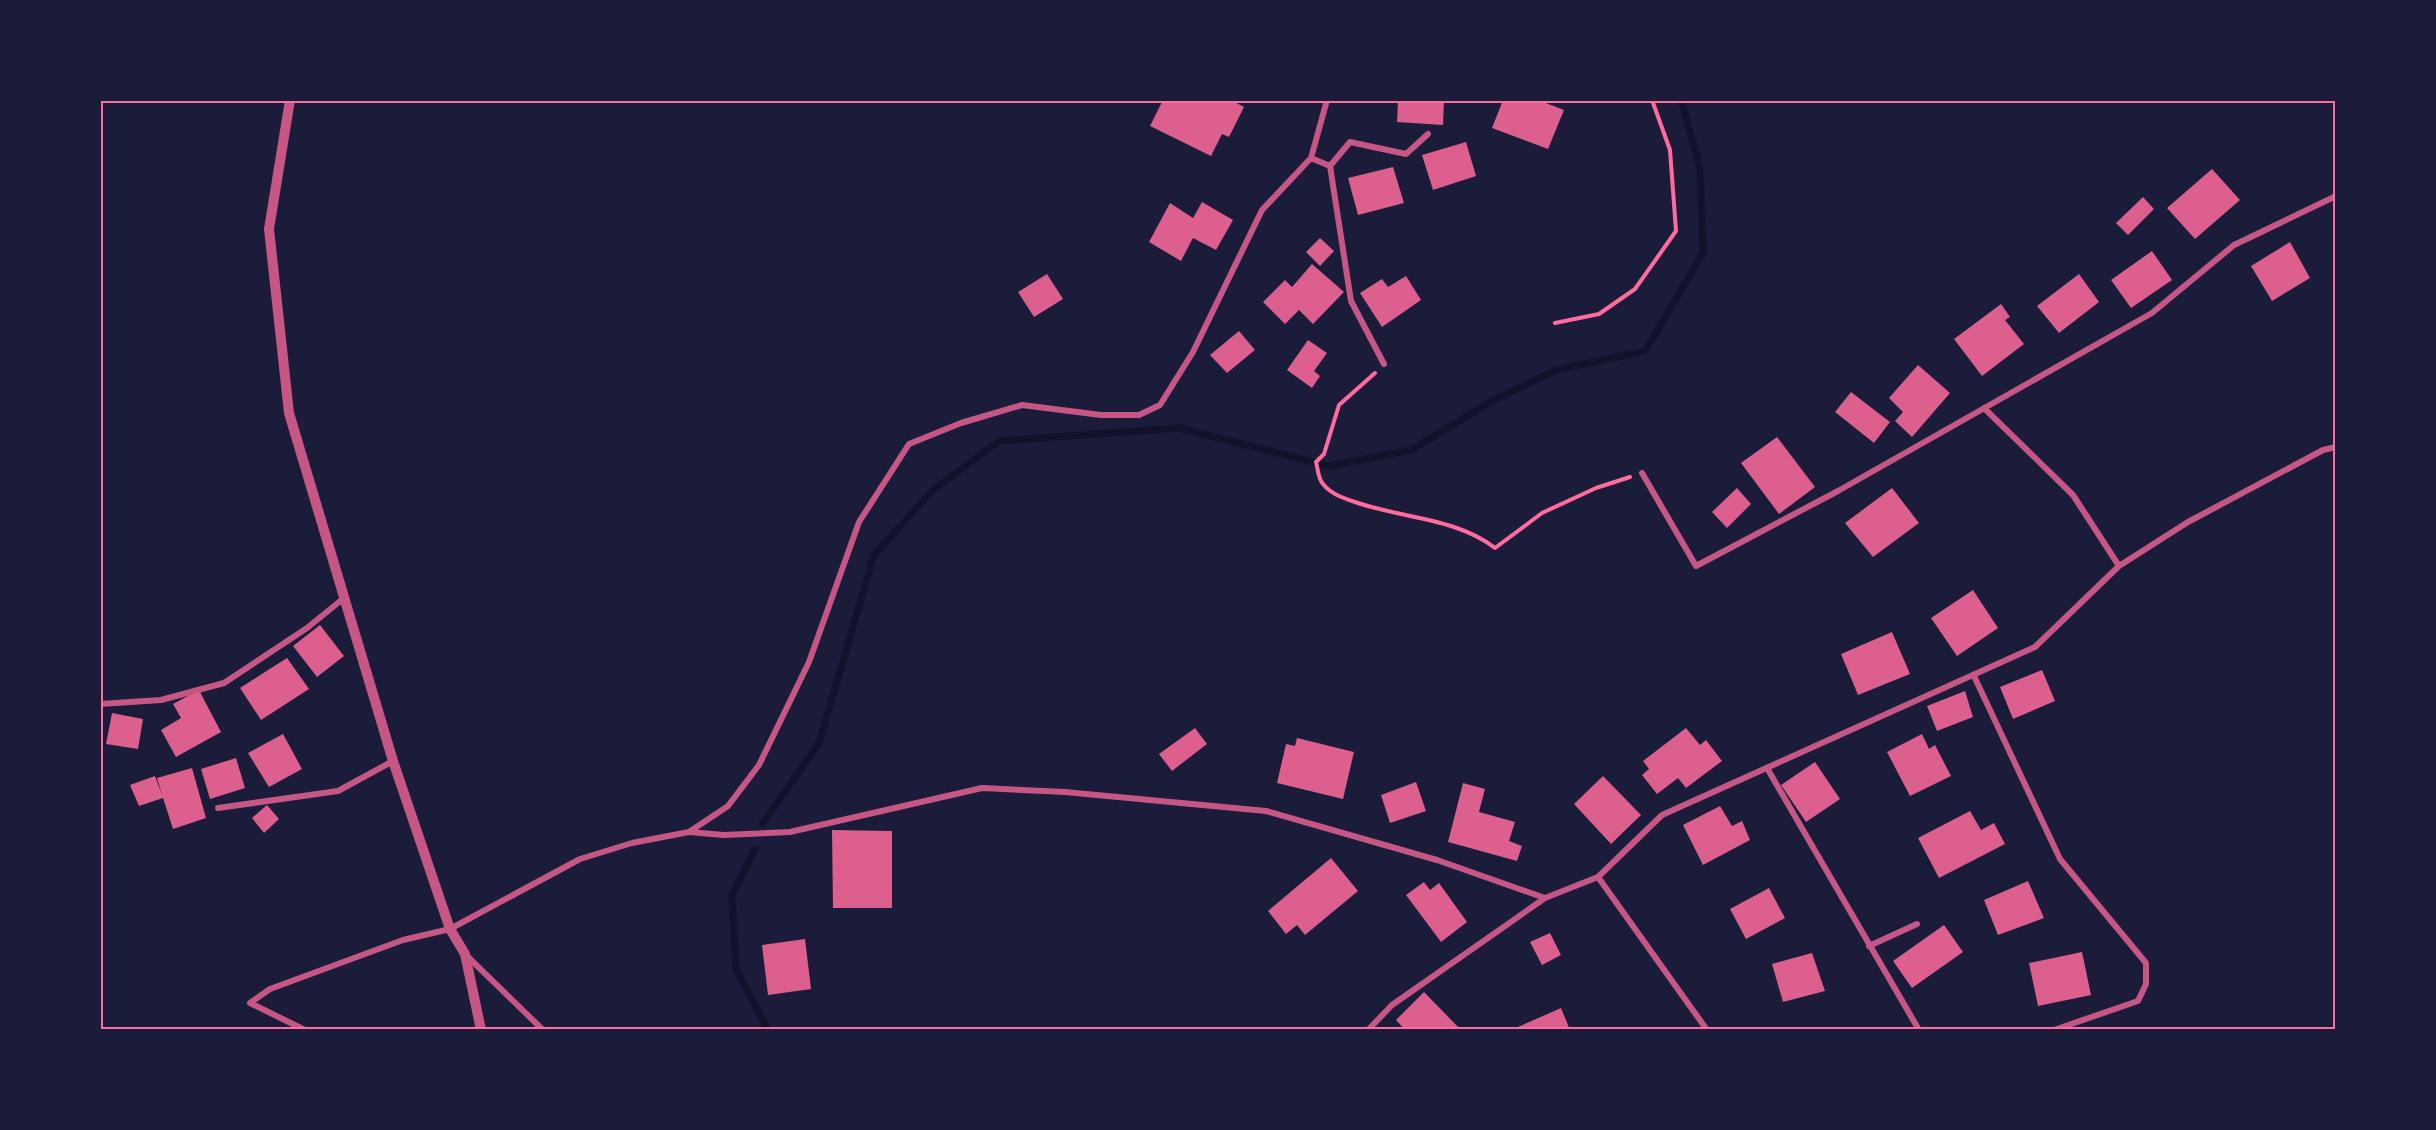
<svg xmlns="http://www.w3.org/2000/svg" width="2436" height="1130" viewBox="0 0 2436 1130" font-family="'Nunito Sans',sans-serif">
<rect width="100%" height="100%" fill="#1b1b3a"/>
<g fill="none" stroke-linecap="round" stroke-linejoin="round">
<path stroke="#12122b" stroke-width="7" d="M763,823L819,743L874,555L933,490L999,441L1179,428L1329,466L1411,450L1492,401L1556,370L1645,351L1703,253L1700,168L1681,100
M755,849L732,895L736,969L768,1030"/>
</g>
<path fill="#dd5f8e" d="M1163,100H1231L1244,107L1229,137L1222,134L1211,156L1150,126Z
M1398,100H1444L1443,125L1397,122Z
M1503,100H1538L1564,110L1548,149L1492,128Z
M1466,142L1476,176L1433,190L1422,155Z
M1393,167L1404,203L1358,215L1348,178Z
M2212,169L2240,200L2195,239L2167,208Z
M2143,197L2154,209L2128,235L2116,223Z
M1202,202L1233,220L1216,250L1193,238L1181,261L1149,242L1170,203L1193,218Z
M1320,238L1334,251L1320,266L1306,252Z
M2290,242L2310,278L2272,301L2251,266Z
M2152,251L2172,280L2131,308L2111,280Z
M1312,264L1344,292L1313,324L1299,310L1285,324L1263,302L1285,280L1292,287Z
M1047,274L1063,299L1034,317L1018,292Z
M2079,274L2099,302L2059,333L2037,306Z
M1406,276L1421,300L1382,327L1360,293L1382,279L1388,287Z
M2001,304L2010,317L2005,320L2024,344L1982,376L1954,339Z
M1239,331L1255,350L1227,373L1210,355Z
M1308,340L1327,353L1314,371L1320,376L1312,388L1287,370Z
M1918,365L1950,393L1912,437L1895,421L1903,412L1889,398Z
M1851,392L1890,422L1874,443L1835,412Z
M1777,437L1815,487L1779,514L1741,463Z
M1737,488L1751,504L1727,528L1712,512Z
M1892,488L1919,523L1873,557L1845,523Z
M1973,590L1998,628L1957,656L1931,618Z
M320,625L344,656L317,677L293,646Z
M1892,632L1910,674L1858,695L1841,654Z
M287,658L309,689L261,720L240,688Z
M2042,670L2055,701L2013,719L2000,687Z
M199,690L221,732L176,757L161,730L181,718L173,704Z
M1965,691L1973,717L1937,731L1927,706Z
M112,713L143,719L138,749L106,744Z
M1195,728L1207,744L1172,771L1159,754Z
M1686,728L1700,745L1706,740L1722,761L1686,788L1678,778L1657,794L1642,775L1649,769L1643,761Z
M283,734L302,769L269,787L248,753Z
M1922,734L1929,749L1935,745L1951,776L1910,796L1887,752Z
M1297,738L1354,752L1343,799L1277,783L1286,744L1295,746Z
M236,758L245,788L210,799L201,769Z
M1815,762L1840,799L1806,822L1781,785Z
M192,768L206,818L173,829L163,798L139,806L130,785L155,776L162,795L157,778Z
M1603,776L1641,815L1611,844L1574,804Z
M1416,782L1426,811L1390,823L1381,795Z
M1463,783L1485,789L1479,812L1515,822L1509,841L1522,846L1517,861L1448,842Z
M267,805L279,819L264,833L252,818Z
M1720,806L1732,826L1742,821L1750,840L1703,865L1683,825Z
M1970,811L1981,830L1994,823L2005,844L1939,878L1918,838Z
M832,830L892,831V908H833Z
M1331,858L1358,891L1305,935L1297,925L1286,934L1268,911Z
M2028,881L2044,918L1998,935L1984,900Z
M1424,882L1430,890L1439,883L1467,922L1441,942L1406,895Z
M1769,888L1785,918L1746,939L1730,909Z
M1944,925L1963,952L1912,988L1893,961Z
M1550,933L1561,955L1542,965L1530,942Z
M805,939L811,989L768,995L762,945Z
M2082,952L2091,995L2038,1006L2029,963Z
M1812,953L1825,991L1783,1002L1772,964Z
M1424,992L1461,1030H1405L1396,1020Z
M1561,1008L1570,1030H1511Z"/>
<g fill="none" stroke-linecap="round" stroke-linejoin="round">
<path stroke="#ff6b9d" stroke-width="4" d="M1555,323L1599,314L1635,289L1676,231L1670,150L1652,100
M1375,373L1339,405L1324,454L1316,462C1318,469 1318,479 1323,484C1331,494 1343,498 1355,502C1400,518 1457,518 1495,548L1542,513L1596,488L1630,477"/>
<path stroke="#c65784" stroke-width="6" d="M1311,158L1330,166L1351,301L1384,364
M1330,166L1350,142L1406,154L1428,134
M1984,408L2073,495L2119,566
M1642,473L1696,566L1838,491L2152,313L2234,245L2336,196
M1974,676L2060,859L2146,963V984L2138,1001L2054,1030
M100,704L161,700L224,683L307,628L344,598
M1767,768L1919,1030
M218,808L338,791L393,761
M689,832L724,835L790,832L982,788L1065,792L1266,811L1437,860L1545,898L1598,877L1662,815L2035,647L2119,566L2188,522L2323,450L2336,447
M1598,877L1707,1030
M1869,946L1917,924
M468,957L543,1030
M305,1030L250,1003L270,989L403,940L450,929L580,859L632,843L689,832L728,806L759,765L809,662L859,522L909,444L961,423L1022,405L1101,415H1139L1160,405L1193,352L1262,210L1311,158L1327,100
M1368,1030L1392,1005L1545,898"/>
<path stroke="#c65784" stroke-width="10" d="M290,100L269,229L289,413L393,761L450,929L465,954L481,1030"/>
</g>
<rect width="2436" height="1130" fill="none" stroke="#1b1b3a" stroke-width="204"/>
<rect x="102" y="102" width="2232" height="926" fill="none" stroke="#ff6b9d" stroke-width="2"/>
</svg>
